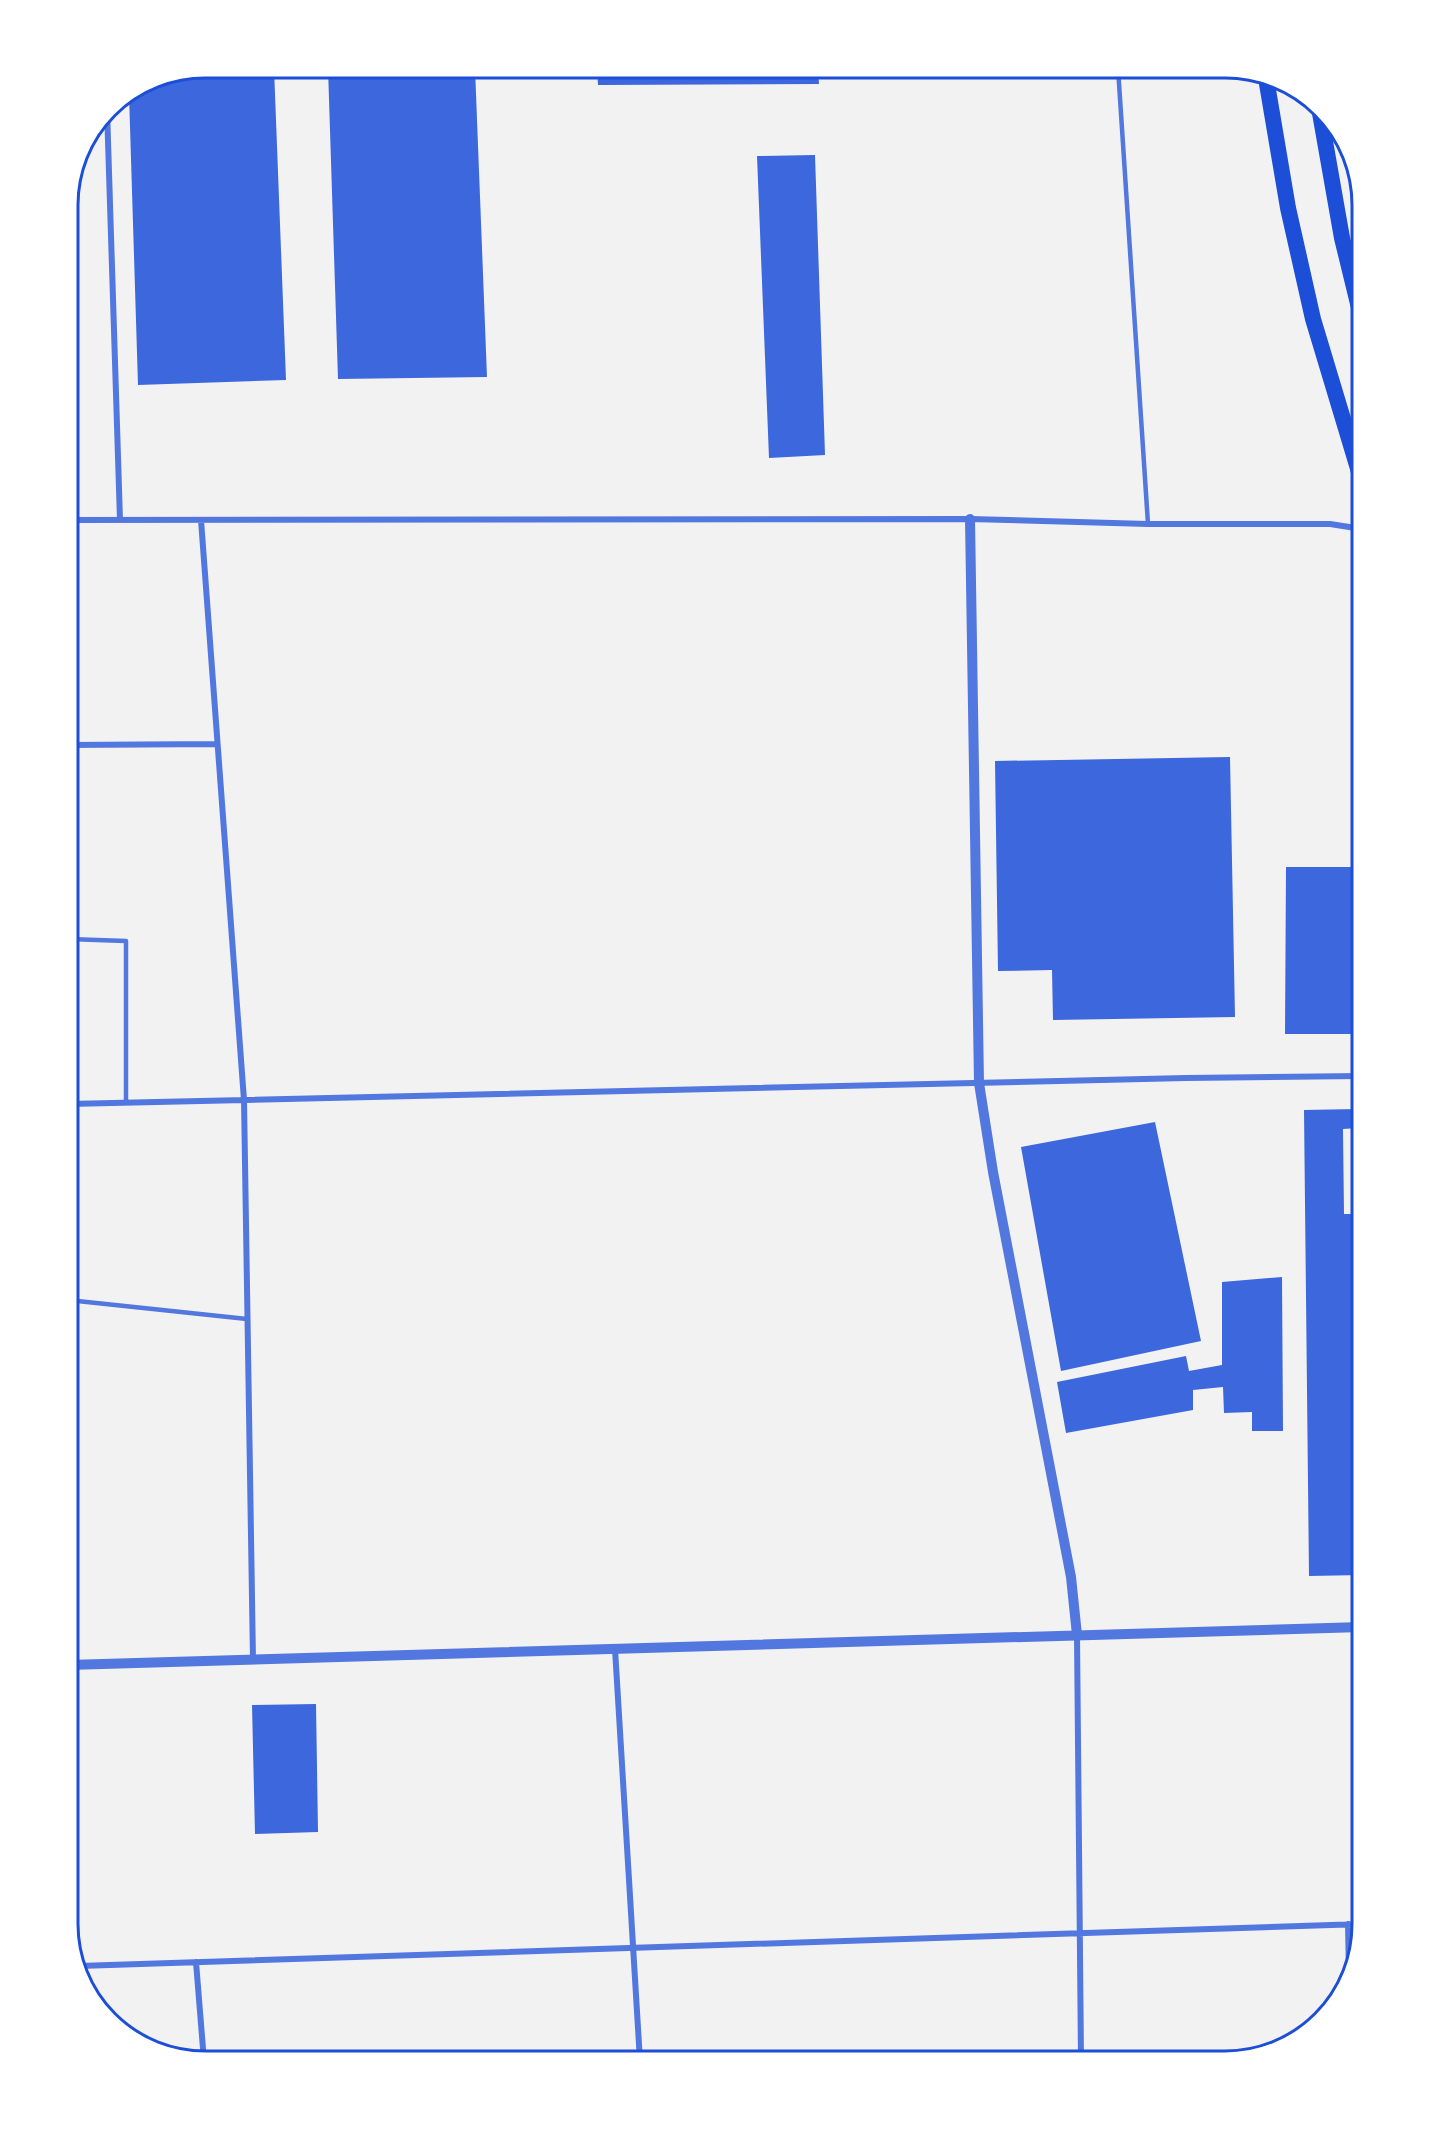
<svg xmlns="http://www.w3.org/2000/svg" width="1430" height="2129" viewBox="0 0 1430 2129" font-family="'PT Sans',sans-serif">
<rect width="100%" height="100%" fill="#f2f2f2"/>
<path fill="#3d67dc" d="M205,68H274L286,380L138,385L129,94L153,78Z
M328,68H475L487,377L338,379Z
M597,68H818L819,84L598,85Z
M815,155L825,455L769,458L757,156Z
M1230,757L1235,1017L1053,1020L1052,970L998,971L995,761Z
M1286,867H1352V1034H1285Z
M1357,1109L1358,1128L1343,1129L1344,1214H1362V1575L1309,1576L1304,1110Z
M1155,1122L1201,1341L1061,1371L1021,1147Z
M1282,1277L1283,1431H1252V1412L1224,1413L1223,1387L1193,1390V1410L1066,1433L1057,1382L1186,1356L1189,1371L1222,1365V1282Z
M316,1704L318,1832L255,1834L252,1705Z"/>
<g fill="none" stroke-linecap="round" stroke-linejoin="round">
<path stroke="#5277de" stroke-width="4.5" d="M1118,68L1148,524
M68,939L126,941V1102
M68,1300L247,1319"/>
<path stroke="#5277de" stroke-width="6" d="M107,109L120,520
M68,520L970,519L1148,524H1330L1362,529
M201,520L244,1100L253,1660
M68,745L217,744
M68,1104L1186,1078L1362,1076
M1077,1635L1081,2061
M615,1649L640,2061
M1348,1924L1349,1974
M196,1962L204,2061
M79,1966L1362,1924"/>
<path stroke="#5277de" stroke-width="10" d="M970,519L979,1083L993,1172L1071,1577L1077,1635
M68,1665L1362,1627"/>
<path stroke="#1d4ed8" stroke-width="16" d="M1266,78L1288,208L1313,319L1362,482
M1320,113L1342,238L1362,320"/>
</g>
<path d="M0 0H1430V2129H0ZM205 78H1225A127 127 0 0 1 1352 205V1924A127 127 0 0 1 1225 2051H205A127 127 0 0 1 78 1924V205A127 127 0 0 1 205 78Z" fill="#fff" fill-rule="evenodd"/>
<path fill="none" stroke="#1d4ed8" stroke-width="3" d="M205 78H1225A127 127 0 0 1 1352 205V1924A127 127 0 0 1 1225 2051H205A127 127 0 0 1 78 1924V205A127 127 0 0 1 205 78Z"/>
</svg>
